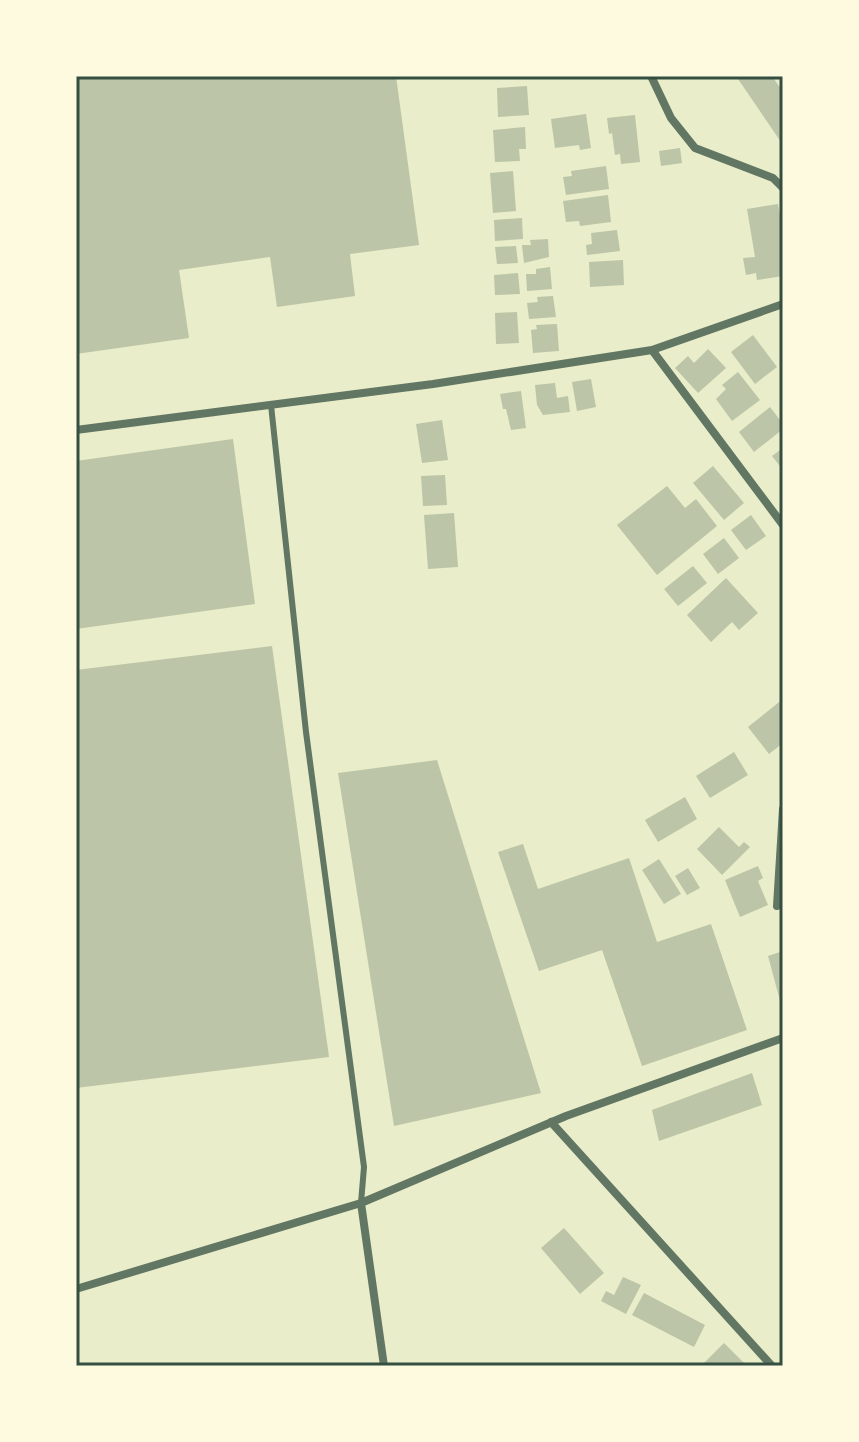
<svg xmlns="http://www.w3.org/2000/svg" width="859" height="1442" viewBox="0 0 859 1442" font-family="Jost,sans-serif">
<rect width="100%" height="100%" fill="#e9edc9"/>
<path fill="#bcc5a7" d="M76,76H396L419,245L350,254L355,296L277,307L270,257L179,270L189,338L76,354Z
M736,76H772L783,92V141L781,142Z
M527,86L529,115L498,117L497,88Z
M586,114L591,148L580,150L579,145L555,148L551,119Z
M635,115L640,162L621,164L620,154L615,155L612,133L609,134L607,118Z
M525,127L526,149H519L520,161L495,162L493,130Z
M680,148L682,163L661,166L659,151Z
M606,166L609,189L566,195L563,177L572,176L571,171Z
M513,171L516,211L493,213L490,173Z
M608,195L611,222L580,226L579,221L566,222L563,201Z
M778,204L783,233V276L757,280L756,273L746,275L743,258L755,257L747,209Z
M522,218L523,239L495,241L494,220Z
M617,230L620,251L587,255L586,245L592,244L591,233Z
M548,239L549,257L524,263L522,245H531L530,240Z
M516,246L518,263L497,264L495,247Z
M623,260L624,285L590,287L589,262Z
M550,267L552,289L527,291L526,274H536V269Z
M518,273L520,294L495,295L494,275Z
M553,296L556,317L529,319L527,303L538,302L537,297Z
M517,312L519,343L496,344L495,313Z
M557,324L559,351L533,353L531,330L537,329L536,325Z
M753,335L777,367L755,384L731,352Z
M708,349L726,368L698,393L675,368L688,356L694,363Z
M738,372L760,400L732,421L716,399L726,389L722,385Z
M591,379L596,407L577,411L572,382Z
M555,383L557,398L568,396L570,412L543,415L537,405L535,385Z
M521,391L526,428L511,430L506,409H503L500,394Z
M770,407L783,424V429L754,452L739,432Z
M442,420L448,460L422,463L416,424Z
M233,439L255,604L76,629V461Z
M783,448V470L772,456Z
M713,466L744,503L724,520L693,483Z
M445,475L447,505L423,506L421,476Z
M667,486L685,508L696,499L717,526L657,575L617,525Z
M454,513L458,567L428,569L424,515Z
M751,515L766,536L746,550L731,530Z
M724,538L739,558L718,574L703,554Z
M693,566L707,583L678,606L664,589Z
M726,578L758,613L739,630L732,622L711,642L687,615Z
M272,646L329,1057L76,1088V670Z
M783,699V743L769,754L748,727Z
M734,752L748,775L710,798L696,776Z
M437,760L541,1093L394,1126L338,773Z
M685,797L697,819L658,842L645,820Z
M719,827L739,847L744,842L750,847L722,875L697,849Z
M523,844L538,889L629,858L657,942L711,924L747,1030L642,1066L602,950L539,971L498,852Z
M659,859L681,894L664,904L642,870Z
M758,866L763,878L758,881L768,905L740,917L725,880Z
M688,868L700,888L687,895L675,876Z
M783,951V1008H782L768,956Z
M752,1073L762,1105L659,1141L652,1110Z
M564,1228L604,1273L580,1294L541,1248Z
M623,1277L641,1285L626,1314L601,1301L606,1291L614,1295Z
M644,1293L705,1325L694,1347L632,1315Z
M724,1343L747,1366H701Z"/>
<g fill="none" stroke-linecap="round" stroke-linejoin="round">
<path stroke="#617663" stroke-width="6" d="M271,405L306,732L364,1167L361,1203"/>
<path stroke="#617663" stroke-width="8" d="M651,76L671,118L695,148L773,178L783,188
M652,350L783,525
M76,430L433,384L652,350L783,304
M777,906L783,809
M551,1122L772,1366
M361,1203L384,1366
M76,1289L361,1203L566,1116L783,1038"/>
</g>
<rect width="859" height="1442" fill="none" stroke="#fefae0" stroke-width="156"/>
<rect x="78" y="78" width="703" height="1286" fill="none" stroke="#344e41" stroke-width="3"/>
</svg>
